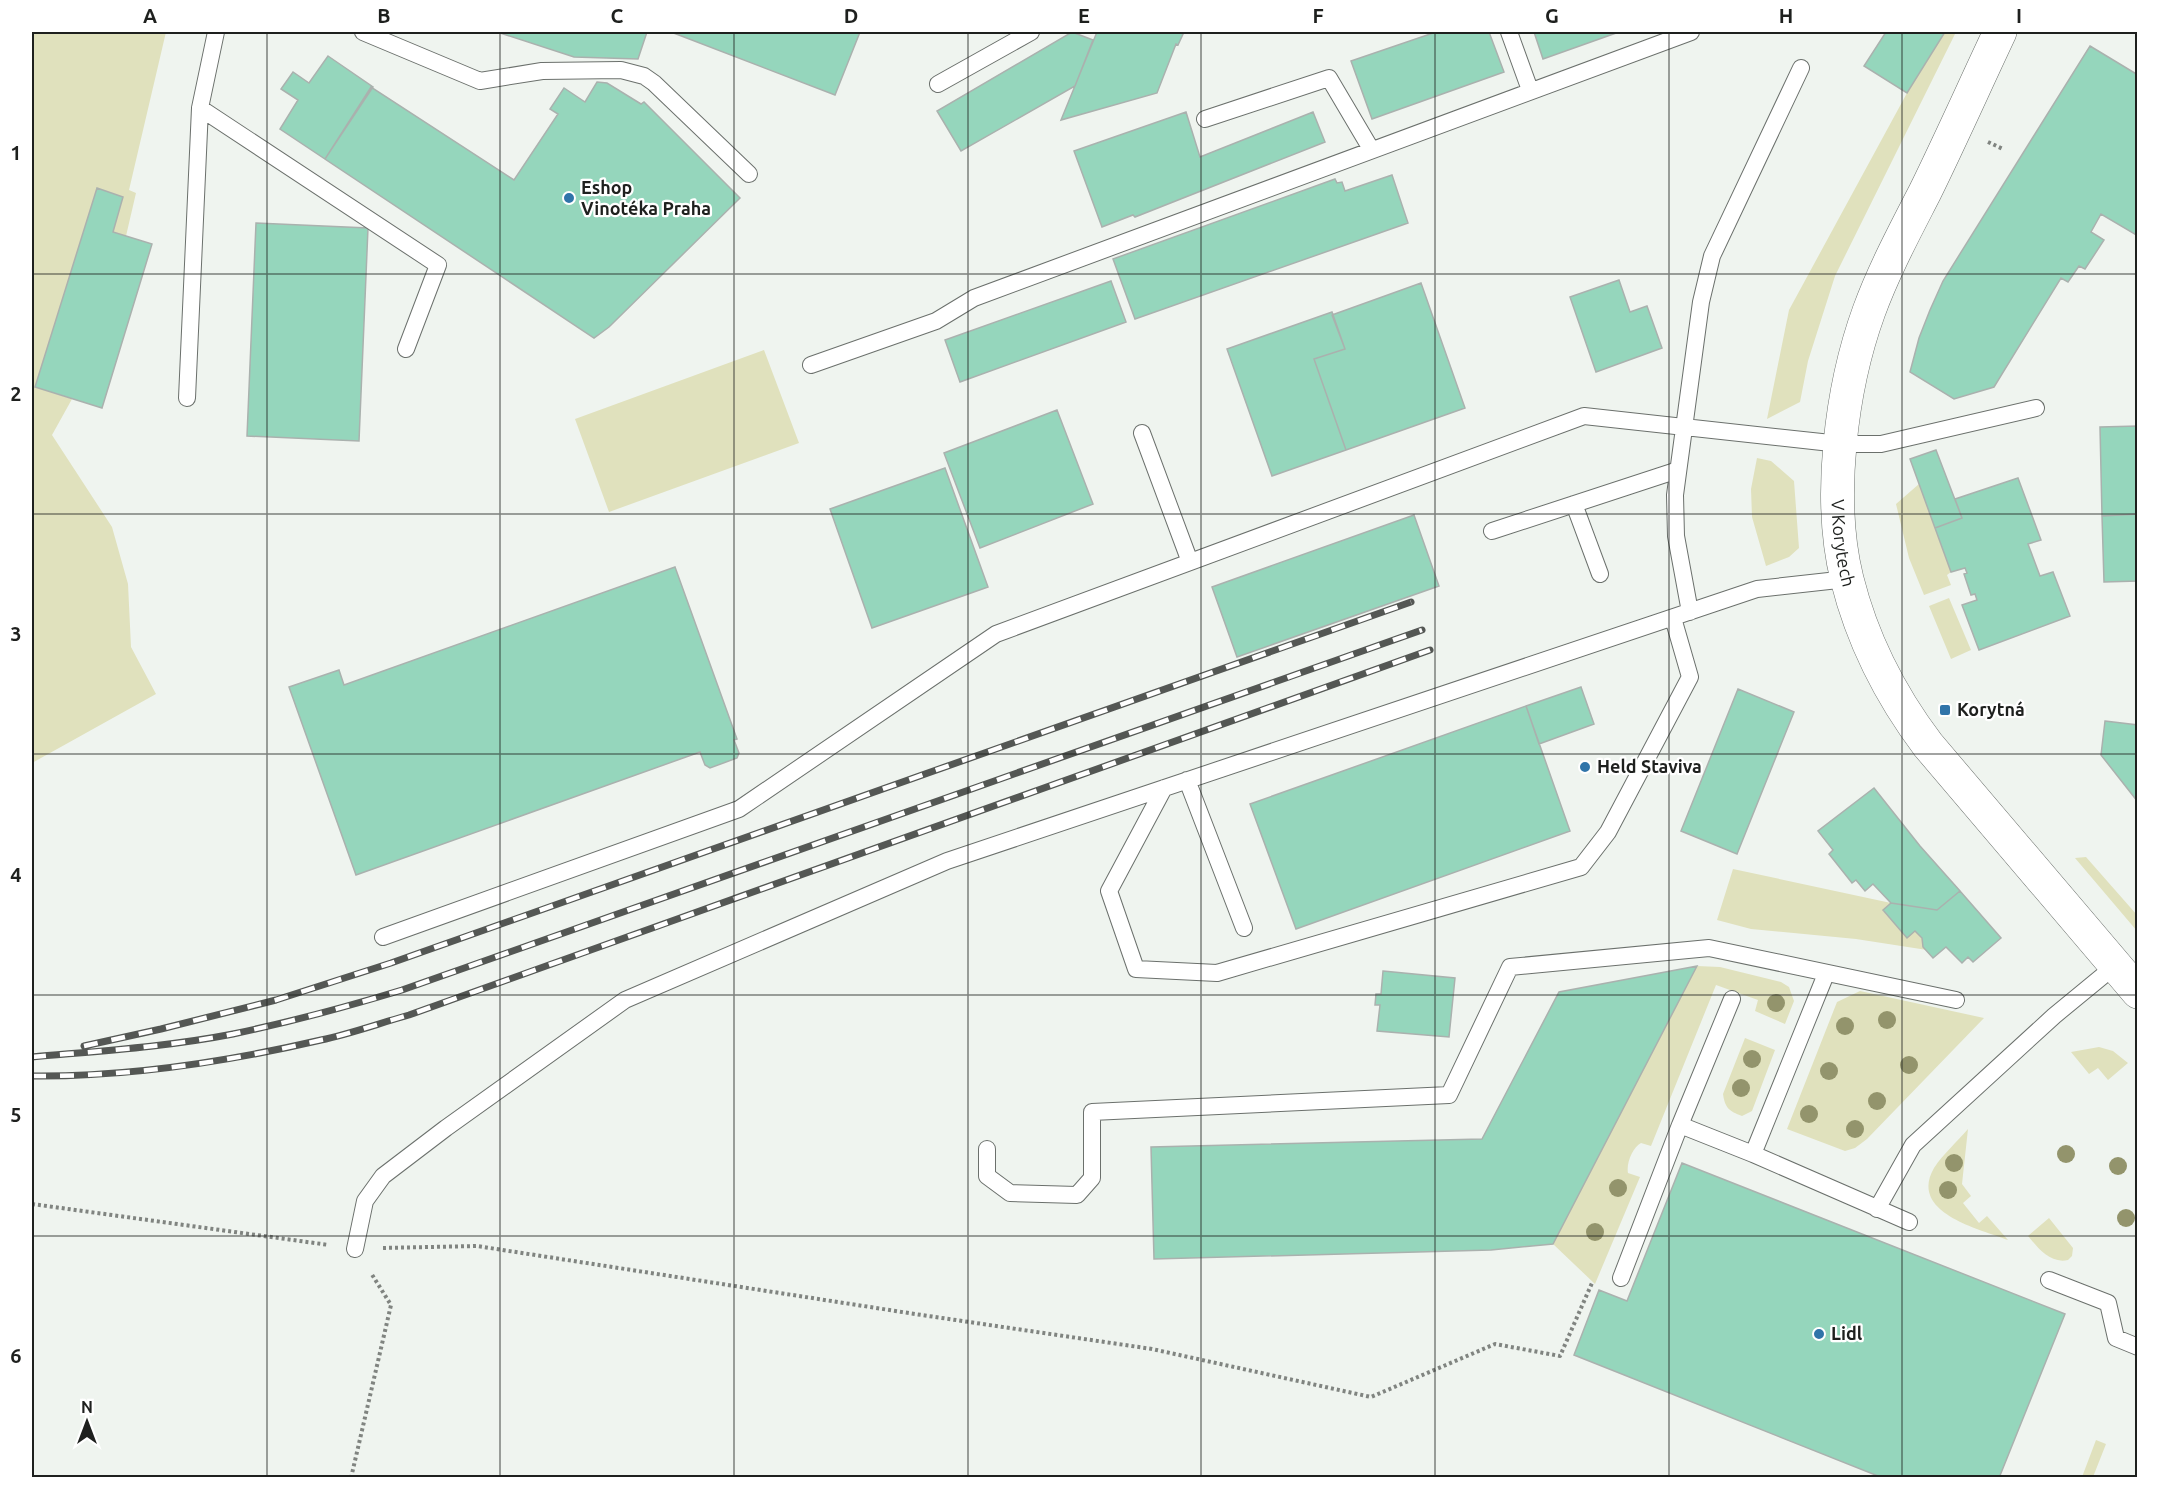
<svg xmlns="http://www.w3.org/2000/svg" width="2169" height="1509" viewBox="0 0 2169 1509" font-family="Ubuntu,sans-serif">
<rect width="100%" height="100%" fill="#eff4ef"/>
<path fill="#e0e1bd" d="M32,32H166L129,190L136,193L126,236L113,232L123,197L97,188L35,387L72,399L52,435L112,527L128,584L131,647L156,694L32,763Z
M1945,32H1956L1835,276L1808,361L1800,402L1767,419L1789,310L1907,93Z
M764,350L799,443L609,512L575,419Z
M1757,458L1771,461L1794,481L1799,548L1789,557L1766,566L1752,517L1751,489Z
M1919,484L1951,572L1947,575L1951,585L1924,595L1909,558L1896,504Z
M1949,598L1971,650L1951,659L1929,606Z
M2086,857L2137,915V931L2075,858Z
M1733,869L1891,903L1883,911L1907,938L1915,931L1922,938L1923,947L1927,950L1856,939L1751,929L1717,920Z
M1697,966L1720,967L1781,982L1789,987L1794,1001L1785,1024L1755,1011L1758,1000L1716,985L1651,1146L1641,1143C1633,1147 1626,1163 1628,1173L1640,1177L1595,1284L1553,1244Z
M1860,991L1984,1018L1867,1139L1855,1148L1845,1151L1787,1129L1837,1002Z
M1745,1038L1775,1050L1752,1111L1742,1116C1729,1111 1725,1108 1723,1094Z
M2099,1047L2113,1051L2128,1063L2108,1080L2098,1068L2089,1074L2071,1052Z
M1968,1129L1962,1184L1971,1196L1963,1203L1979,1223L1987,1216L2008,1240C1980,1229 1908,1213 1934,1168C1943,1154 1957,1142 1968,1129Z
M2049,1218L2073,1248L2072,1256L2068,1260C2050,1264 2038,1248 2028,1236Z
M2096,1440L2106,1444L2093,1477H2082Z"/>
<path fill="#95d6bc" stroke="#aab1ae" stroke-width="1.5" d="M497,32H647L638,59L574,57Z
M671,32H860L835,95Z
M1072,32L1093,40L1075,86L961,151L937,111Z
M1097,32H1184L1178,45L1176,44L1157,93L1061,120Z
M1436,32H1489L1504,72L1372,119L1351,61Z
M1534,32H1619L1543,59Z
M1886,32H1945L1907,93L1864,66Z
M2090,46L2138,75V236L2101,214L2091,232L2104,240L2085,269L2079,266L2068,282L2061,278L1994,387L1954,399L1910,372L1919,338L1930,310L1943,281Z
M328,56L373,87L325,159L280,129L298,100L281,89L293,72L309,83Z
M597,82L607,83L641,104L644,102L740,198L609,327L594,338L325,159L371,87L514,180L558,114L550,109L564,88L585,102Z
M1186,112L1200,157L1313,112L1325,142L1135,217L1133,215L1102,227L1074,151Z
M1392,175L1408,223L1135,319L1113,259L1335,179L1337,183L1342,182L1345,191Z
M97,188L123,197L113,232L152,244L102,408L35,387Z
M256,223L368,228L359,441L247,436Z
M1619,280L1630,312L1647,306L1662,348L1596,372L1570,297Z
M1111,281L1126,322L960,382L945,340Z
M1421,283L1465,408L1346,450L1314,359L1345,349L1332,315Z
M1332,312L1345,349L1314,359L1346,450L1272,476L1227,349Z
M1057,410L1093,504L980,548L944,453Z
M2138,426V514L2102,516L2100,427Z
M1936,450L1962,518L1935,528L1910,459Z
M945,468L988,587L872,628L830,509Z
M2018,478L2041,540L2028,544L2040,576L2053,572L2070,616L1979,650L1962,605L1977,600L1975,594L1971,595L1964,574L1967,573L1965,568L1951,572L1935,528L1962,518L1955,499Z
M2138,514V581L2104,582L2102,516Z
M1414,515L1439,586L1237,657L1212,587Z
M675,567L737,739L734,740L739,753L737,758L710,768L705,765L700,752L356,875L289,687L339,670L344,685Z
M1581,687L1594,724L1539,744L1526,706Z
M1738,689L1794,712L1737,854L1681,831Z
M1526,706L1570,831L1296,929L1250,804Z
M2105,721L2138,725V802L2101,755Z
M1874,788L1920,846L1960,891L1937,910L1891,903L1873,884L1865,891L1856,880L1852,883L1829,854L1833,850L1818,831Z
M1960,891L2001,938L1973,962L1968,957L1962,963L1946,947L1933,958L1923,947L1922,938L1915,931L1907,938L1883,910L1891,903L1937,910Z
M1697,966L1553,1244L1491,1250L1154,1259L1151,1147L1482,1139L1559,992Z
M1383,971L1455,978L1449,1037L1377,1031L1380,1005H1375L1376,994H1381Z
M1682,1163L2065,1314L1999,1478H1883L1574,1355L1599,1290L1627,1301Z"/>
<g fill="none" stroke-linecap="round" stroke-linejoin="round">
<defs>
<path id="service" d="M363,32L480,81L542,71L621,70L644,76L654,83L749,174
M1509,32L1530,90
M938,84L1031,32
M200,108L438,265L406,349
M1205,119L1329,78L1371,149
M811,365L936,321L974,298L1691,32
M187,398L200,108L216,32
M1142,433L1190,562
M1574,504L1600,574
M1492,531L1678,470
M1690,612L1676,536L1675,495L1701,302L1712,256L1801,68
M1187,780L1244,928
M1164,788L1109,891L1136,969L1217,973L1581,867L1608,832L1690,677L1673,618
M383,937L739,809L996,634L1584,416L1840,444H1881L2036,408
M1826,974L1753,1154L1909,1222
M1732,999L1680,1125L1753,1154
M987,1149V1176L1010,1193L1077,1195L1092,1178V1112L1449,1095L1510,967L1709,948L1956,1000
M1877,1209L1913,1145L2054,1016L2116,965
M355,1249L365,1201L383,1176L446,1128L625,1000L947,861L1757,589L1847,579
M1621,1278L1680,1125
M2049,1280L2108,1303L2116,1338L2138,1347"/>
<g id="tertiary">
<path id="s1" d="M2000,32C1975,85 1951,139 1925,192C1905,231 1884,270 1869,311C1841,388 1827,499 1847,579C1862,639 1891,696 1928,745L2138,992"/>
</g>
</defs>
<use href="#service" stroke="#6b706c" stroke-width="18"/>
<use href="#tertiary" stroke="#6b706c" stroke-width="34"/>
<path stroke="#808480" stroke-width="4" stroke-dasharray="3 3" stroke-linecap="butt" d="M1988,142L2003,149
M32,1204L329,1245
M383,1248L477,1246L915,1314L1152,1349L1371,1397L1495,1344L1560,1356L1592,1283
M351,1478L391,1305L371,1273"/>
<use href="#service" stroke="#fff" stroke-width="16"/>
<use href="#tertiary" stroke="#fff" stroke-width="33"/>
<defs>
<path id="rail" d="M84,1046L161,1029L276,1000L391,963L1411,602
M32,1057C99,1051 166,1047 233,1034C290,1022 346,1007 402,990L1422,630
M32,1076C129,1077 226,1062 321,1040C350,1034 380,1023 409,1015L1430,650"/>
</defs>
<use href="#rail" stroke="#545754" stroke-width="7"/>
<use href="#rail" stroke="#fff" stroke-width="4.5" stroke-dasharray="14" stroke-linecap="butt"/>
</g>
<g fill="#93946c">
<circle cx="1776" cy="1003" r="9"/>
<circle cx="1887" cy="1020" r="9"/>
<circle cx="1845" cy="1026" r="9"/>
<circle cx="1752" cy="1059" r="9"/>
<circle cx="1909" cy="1065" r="9"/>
<circle cx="1829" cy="1071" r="9"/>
<circle cx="1741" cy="1088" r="9"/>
<circle cx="1877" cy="1101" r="9"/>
<circle cx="1809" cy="1114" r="9"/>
<circle cx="1855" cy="1129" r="9"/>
<circle cx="2066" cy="1154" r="9"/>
<circle cx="1954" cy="1163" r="9"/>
<circle cx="2118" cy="1166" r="9"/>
<circle cx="1618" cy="1188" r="9"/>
<circle cx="1948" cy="1190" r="9"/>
<circle cx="2126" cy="1218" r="9"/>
<circle cx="1595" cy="1232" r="9"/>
</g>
<path fill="none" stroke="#1e201e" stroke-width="1.5" stroke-opacity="0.55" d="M267,32V1478M500,32V1478M734,32V1478M968,32V1478M1201,32V1478M1435,32V1478M1669,32V1478M1902,32V1478M32,274H2138M32,514H2138M32,754H2138M32,995H2138M32,1236H2138"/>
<g fill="#3074a9" stroke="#fff" stroke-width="2">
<circle cx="569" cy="198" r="6"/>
<rect x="1939" y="704" width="12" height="12" rx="3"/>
<circle cx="1585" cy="767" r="6"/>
<circle cx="1819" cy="1334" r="6"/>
</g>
<g text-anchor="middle" stroke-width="4.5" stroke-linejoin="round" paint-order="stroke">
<g font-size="18" font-weight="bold" fill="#1e201e" stroke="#fff" text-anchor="start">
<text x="581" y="194">Eshop<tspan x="581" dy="21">Vinotéka Praha</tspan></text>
<text x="1957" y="716">Korytná</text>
<text x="1597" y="773">Held Staviva</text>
<text x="1831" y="1340">Lidl</text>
</g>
<g font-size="18" fill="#1e201e" stroke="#fff">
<text dy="6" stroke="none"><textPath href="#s1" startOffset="544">V Korytech</textPath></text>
</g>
</g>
<rect width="2169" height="1509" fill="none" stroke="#ffffff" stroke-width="66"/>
<g transform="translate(87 1422)" stroke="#ffffff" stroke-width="4.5" paint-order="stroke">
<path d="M0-4.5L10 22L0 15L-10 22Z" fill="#1e201e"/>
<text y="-9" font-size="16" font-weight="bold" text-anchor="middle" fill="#1e201e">N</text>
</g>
<rect x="33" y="33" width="2103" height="1443" fill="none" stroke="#1e201e" stroke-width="2"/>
<g font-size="20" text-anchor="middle" font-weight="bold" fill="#1e201e">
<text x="150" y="23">A</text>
<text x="384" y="23">B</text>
<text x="617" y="23">C</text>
<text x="851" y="23">D</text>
<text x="1084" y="23">E</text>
<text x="1318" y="23">F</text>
<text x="1552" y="23">G</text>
<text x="1786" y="23">H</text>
<text x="2019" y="23">I</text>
<text x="16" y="160">1</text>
<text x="16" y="401">2</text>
<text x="16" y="641">3</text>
<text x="16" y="882">4</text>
<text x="16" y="1122">5</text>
<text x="16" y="1363">6</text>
</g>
</svg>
